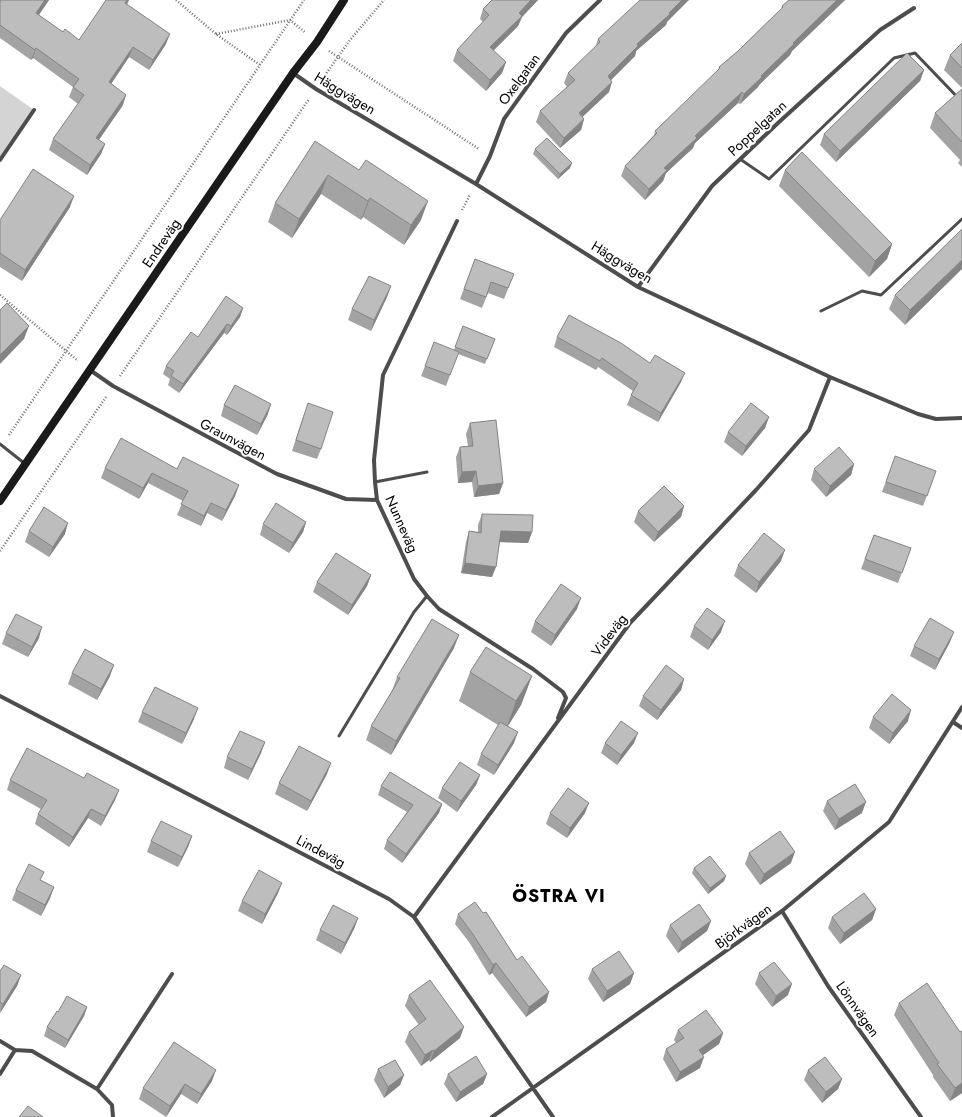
<svg xmlns="http://www.w3.org/2000/svg" width="962" height="1117" viewBox="0 0 962 1117" font-family="Jost,sans-serif">
<rect width="100%" height="100%" fill="#fff"/>
<path fill="#d4d4d4" d="M0,86L34,110L0,160Z"/>
<g fill="none" stroke-linecap="round" stroke-linejoin="round">
<path stroke="#6f6f6f" stroke-width="2.5" stroke-dasharray="1 2" stroke-linecap="butt" d="M176,0L216,34L260,65
M216,34L290,20L306,33
M329,51L479,149
M323,78L350,40L384,0
M462,210L470,195
M0,295L78,361
M120,376L309,99
M9,435L304,0
M0,551L106,397"/>
<path stroke="#4d4d4d" stroke-width="3" d="M740,159L769,179L894,58L915,53L962,102
M821,311L862,291L881,295L962,219
M0,444L24,463
M375,482L427,472
M339,736L414,612L427,596"/>
<path stroke="#4d4d4d" stroke-width="4" d="M293,73L316,89L476,184L638,287L830,377L918,414L936,419L962,418
M0,160L34,110
M476,184L490,156L504,119L566,33L600,0
M457,221L383,375L374,460L375,482L377,500L414,579L427,596L439,609L533,669L563,692L566,698L558,718
M638,287L712,186L778,123L880,30L914,8
M90,370L113,386L277,474L346,499L377,500
M0,696L389,899L414,917L553,1117
M953,722L962,728
M782,911L828,986L921,1117
M414,917L630,623L756,490L809,430L830,377
M0,1041L15,1050L32,1051L97,1089L112,1105L113,1117
M0,1074L15,1050
M97,1089L172,974
M492,1117L782,911L889,822L962,707"/>
<path stroke="#1a1a1a" stroke-width="8" d="M0,501L293,73L317,42L344,0"/>
</g>
<path fill="#a3a3a3" d="M1,0H49L38,15L63,32L79,40L106,0H129L127,5L166,44L149,70L129,57L111,84L123,105L99,140L105,144L101,154L87,175L49,150L53,139L78,104L69,97L73,87L33,58L31,60L0,38V2Z
M492,0H538L522,17L518,26L493,51L506,62L502,73L486,91L453,61L457,50L483,22L480,19L483,9Z
M789,0H845L792,51L790,55L759,85L758,87L740,104L738,103L695,143L693,148L666,173L663,181L645,200L621,176L625,166L654,135L655,131L718,71L719,67L738,51L781,9L782,6Z
M667,22L666,25L636,51L635,56L611,80L609,92L582,117L584,119L581,130L560,148L536,122L540,111L567,87L564,83L568,73L595,48L598,39Z
M962,43V88L944,70L950,55Z
M924,70L920,81L836,162L820,145L824,134Z
M962,89V167L958,163L960,160L930,128L935,113Z
M315,141L421,220L404,245L363,217L361,220L321,194L292,238L268,222L275,203Z
M535,149L570,168L558,179L533,154Z
M785,170L892,244L887,259L869,277L779,186Z
M70,207L22,281L0,267V220Z
M962,229L905,325L889,309L895,295Z
M475,259L514,274L504,299L488,293L482,308L460,299Z
M391,286L387,297L371,331L348,320L352,309Z
M243,308L240,317L227,335L224,333L179,393L168,385L170,379L163,374L166,366L198,337Z
M463,326L495,339L485,364L458,354L446,386L421,376L425,366L454,350Z
M557,337L650,363L681,382L658,422L627,405L631,395L633,391L598,367L596,370L554,347Z
M224,405L268,414L257,435L221,416Z
M304,414L321,449L317,459L292,451Z
M769,417L765,428L742,456L724,442L728,432Z
M470,423L503,483L499,494L474,497L472,482L458,483L456,457L460,447L468,446L466,434Z
M854,464L851,475L826,497L811,480L814,469Z
M891,467L936,471L923,506L882,492Z
M105,468L177,469L239,485L235,496L222,521L207,513L201,526L177,515L183,501L148,483L139,499L101,478Z
M684,506L681,517L654,542L634,522L638,511Z
M482,514L532,532L528,543L500,542L492,577L461,573L466,542L469,531L478,532V525Z
M306,522L303,532L289,553L260,535L263,524Z
M29,531L65,534L49,557L25,542Z
M874,535L911,548L898,583L861,569Z
M781,561L756,593L734,576L738,565Z
M371,575L367,586L348,615L313,592L317,582Z
M577,609L551,646L531,632L535,621Z
M694,626L721,632L708,650L690,637Z
M6,633L39,638L28,657L2,644Z
M950,642L935,670L910,656L914,646Z
M454,648L391,755L366,740L371,726L392,691L397,677Z
M470,672L532,676L521,705L508,726L514,743L494,775L477,765L481,754L498,725L459,701Z
M72,673L110,676L97,700L68,684Z
M684,679L681,690L657,720L639,706L643,696Z
M142,712L194,719L182,744L138,722Z
M873,717L908,721L889,744L869,728Z
M265,742L261,753L248,780L224,768L227,757Z
M605,743H634L617,765L601,753Z
M327,774L307,811L275,794L279,783Z
M480,775L476,785L457,812L438,798L442,788Z
M84,778L119,790L115,800L101,826L88,818L69,847L35,824L38,814L41,809L7,790L10,780Z
M381,786L442,804L439,813L402,863L384,849L387,840L407,812L378,795Z
M827,801L862,813L835,830L823,811Z
M550,813H585L567,838L546,824Z
M192,836L188,847L178,867L147,852L151,841Z
M749,853L791,863L760,885L745,864Z
M694,868L726,876L724,881L708,894L692,873Z
M41,880L54,887L50,898L41,916L12,900L16,890Z
M282,883L278,893L262,924L238,911L242,901Z
M876,909L872,920L840,944L828,928L832,917Z
M458,914L517,960L549,992L546,1002L526,1017L492,973L489,975L469,942L455,924Z
M358,918L354,929L341,954L316,940L320,930Z
M711,921L707,931L678,953L666,936L670,925Z
M592,969L634,973L630,984L603,1002L588,979Z
M0,971L21,975L17,986L0,1013Z
M759,973L788,995L772,1007L755,984Z
M409,995L460,1038L430,1062L429,1060L421,1066L405,1042L409,1032L419,1025L405,1006Z
M899,1003L960,1032L962,1031V1093L950,1101L933,1077V1075L894,1015Z
M87,1007L84,1016L65,1048L44,1036L47,1027L58,1012Z
M678,1030L723,1033L719,1044L703,1055L700,1068L676,1082L663,1059L666,1049L676,1043L674,1040Z
M378,1069L404,1075L400,1085L384,1098L374,1080Z
M808,1070L842,1079L838,1089L822,1103L804,1080Z
M448,1074H487L483,1084L456,1102L444,1084Z
M212,1081L197,1104L181,1094L166,1117L139,1099L143,1088Z"/>
<path fill="#848484" d="M45,0H49L33,24L36,13Z
M127,0H129L121,13L125,3Z
M531,0H538L522,17L518,26L486,58L490,47L519,13Z
M682,0H689L667,22L666,25L636,51L635,56L604,87L608,76L637,44Z
M837,0H845L792,51L790,55L759,85L758,87L740,104L744,94L793,43Z
M170,34L166,44L149,70L153,60Z
M133,47L129,57L105,93L109,82Z
M36,48L33,58L31,60L35,50Z
M506,62L502,73L486,91L490,80Z
M924,70L920,81L836,162L840,151Z
M612,82L609,92L575,124L579,113Z
M742,92L738,103L695,143L693,148L666,173L663,181L645,200L649,189L664,168L695,136Z
M126,95L123,105L93,148L96,138Z
M584,119L581,130L560,148L564,138Z
M105,144L101,154L87,175L90,165Z
M572,163L570,168L558,179L560,174Z
M328,175L321,194L292,238L299,219Z
M74,196L70,207L22,281L25,270Z
M370,198L363,217L361,220L368,201Z
M428,201L421,220L404,245L411,225Z
M892,244L887,259L869,277L875,261Z
M962,260V269L905,325L910,310Z
M391,286L387,297L371,331L374,320Z
M243,308L240,317L227,335L231,326Z
M227,324L224,333L179,393L183,384Z
M29,326L24,339L0,364V355Z
M685,373L681,382L658,422L661,413Z
M271,404L268,414L257,435L261,424Z
M769,417L765,428L742,456L746,446Z
M854,464L851,475L826,497L830,486Z
M476,471L472,482L458,483L462,472Z
M152,473L148,483L139,499L143,488Z
M503,483L499,494L474,497L478,486Z
M239,485L235,496L222,521L226,510Z
M211,503L207,513L201,526L204,516Z
M684,506L681,517L654,542L658,532Z
M306,522L303,532L289,553L293,543Z
M68,523L65,534L49,557L53,547Z
M501,531L532,532L528,543L498,542Z
M785,550L781,561L756,593L759,582Z
M465,563L496,567L492,577L461,573Z
M371,575L367,586L348,615L352,605Z
M581,598L577,609L551,646L555,635Z
M725,621L721,632L708,650L712,640Z
M42,627L39,638L28,657L32,647Z
M954,632L950,642L935,670L939,659Z
M459,635L454,648L391,755L396,741Z
M114,665L110,676L97,700L101,689Z
M532,676L521,705L506,729L516,701Z
M684,679L681,690L657,720L661,710Z
M198,708L194,719L182,744L186,733Z
M911,710L908,721L889,744L893,733Z
M518,732L514,743L494,775L498,765Z
M638,733L634,743L617,765L621,755Z
M265,742L261,753L248,780L252,769Z
M331,763L327,774L307,811L311,801Z
M480,775L476,785L457,812L461,801Z
M119,790L115,800L101,826L105,816Z
M866,802L862,813L835,830L839,819Z
M589,803L585,813L567,838L570,828Z
M442,804L439,813L402,863L406,854Z
M91,809L88,818L69,847L73,837Z
M192,836L188,847L178,867L182,857Z
M795,852L791,863L760,885L764,874Z
M726,876L724,881L708,894L710,888Z
M282,883L278,893L262,924L265,914Z
M54,887L50,898L41,916L45,905Z
M876,909L872,920L840,944L844,933Z
M358,918L354,929L341,954L345,943Z
M711,921L707,931L678,953L682,942Z
M496,963L492,973L489,975L493,965Z
M634,973L630,984L603,1002L607,991Z
M21,975L17,986L0,1013L3,1004Z
M792,984L788,995L772,1007L776,996Z
M549,992L546,1002L526,1017L529,1007Z
M87,1007L84,1016L65,1048L68,1040Z
M464,1027L460,1038L430,1062L434,1051Z
M723,1033L719,1044L696,1060L699,1050Z
M433,1050L429,1060L421,1066L425,1055Z
M704,1057L700,1068L676,1082L680,1072Z
M216,1070L212,1081L197,1104L201,1094Z
M487,1074L483,1084L456,1102L460,1092Z
M404,1075L400,1085L384,1098L388,1087Z
M842,1079L838,1089L822,1103L826,1092Z
M962,1083V1093L950,1101L955,1088Z
M185,1084L181,1094L166,1117L170,1106Z"/>
<path fill="#bdbdbd" stroke="#848484" d="M1,0H45L36,13L63,32L65,29L79,40L106,0H127L125,3L170,34L153,60L133,47L109,82L126,95L96,138L105,144L90,165L53,139L84,95L73,87L79,79L36,48L35,50L0,25V2Z
M492,0H531L519,13L522,16L490,47L506,62L490,80L457,50L489,15L483,9Z
M640,0H682L669,13L670,14L637,44L638,46L608,76L612,82L579,113L584,119L564,138L540,111L575,80L568,73L600,42L598,39Z
M789,0H837L793,43L794,44L761,76L762,77L744,94L742,92L695,136L697,138L664,168L667,170L649,189L625,166L657,133L655,131L720,68L719,67L738,51L783,7L782,6Z
M962,43V68L950,55Z
M907,53L924,70L840,151L824,134Z
M962,89V142L935,113Z
M547,138L572,163L560,174L535,149Z
M315,141L359,170L366,160L428,201L411,225L370,198L368,201L328,175L299,219L275,203Z
M802,152L892,244L875,261L785,170Z
M33,169L74,196L25,270L0,253V220Z
M962,229V260L910,310L895,295Z
M475,259L514,274L508,288L491,282L486,297L464,289Z
M369,276L391,286L374,320L352,309Z
M226,296L243,308L231,326L227,324L183,384L171,376L174,371L166,366L191,332L198,337Z
M7,303L29,326L0,355V310Z
M569,315L621,343L650,363L655,355L685,373L661,413L631,395L638,383L602,358L600,361L557,337Z
M463,326L495,339L487,359L455,347Z
M434,342L459,352L450,375L425,366Z
M235,385L271,404L261,424L224,405Z
M308,403L333,412L321,449L296,440Z
M751,403L769,417L746,446L728,432Z
M496,420L503,483L478,486L476,471L462,472L460,447L473,446L470,423Z
M121,438L177,469L183,457L239,485L226,510L211,503L204,516L181,504L188,491L152,473L143,488L105,468Z
M839,447L854,464L830,486L814,469Z
M895,456L936,471L927,496L886,482Z
M664,486L684,506L658,532L638,511Z
M276,503L306,522L293,543L263,524Z
M44,507L68,523L53,547L29,531Z
M482,514L533,515L532,532L501,531L496,567L465,563L469,531L481,533Z
M764,533L785,550L759,582L738,565Z
M874,535L911,548L902,573L865,559Z
M336,553L371,575L352,605L317,582Z
M561,584L581,598L555,635L535,621Z
M707,608L725,621L712,640L694,626Z
M16,614L42,627L32,647L6,633Z
M930,618L954,632L939,659L914,646Z
M432,619L459,635L396,741L371,726L400,678L397,677Z
M486,647L532,676L516,701L470,672Z
M85,649L114,665L101,689L72,673Z
M666,665L684,679L661,710L643,696Z
M155,687L198,708L186,733L142,712Z
M892,694L911,710L893,733L873,717Z
M621,721L638,733L621,755L605,743Z
M500,722L518,732L498,765L481,754Z
M240,731L265,742L252,769L227,757Z
M299,746L331,763L311,801L279,783Z
M27,748L84,778L87,773L119,790L105,816L91,809L73,837L38,814L47,800L10,780Z
M460,762L480,775L461,801L442,788Z
M390,772L442,804L406,854L387,840L413,805L381,786Z
M855,784L866,802L839,819L827,801Z
M568,788L589,803L570,828L550,813Z
M161,821L192,836L182,857L151,841Z
M780,831L795,852L764,874L749,853Z
M710,856L726,876L710,888L694,868Z
M29,864L44,872L40,880L54,887L45,905L16,890Z
M259,870L282,883L265,914L242,901Z
M864,893L876,909L844,933L832,917Z
M475,902L483,913L486,912L517,960L522,956L549,992L529,1007L496,963L493,965L472,933L458,914Z
M699,904L711,921L682,942L670,925Z
M333,905L358,918L345,943L320,930Z
M619,951L634,973L607,991L592,969Z
M774,962L792,984L776,996L759,973Z
M4,965L21,975L3,1004L0,1002V971Z
M430,980L464,1027L434,1051L433,1050L425,1055L409,1032L426,1019L409,995Z
M927,983L960,1032L962,1031V1083L955,1088L937,1064L939,1063L899,1003Z
M67,996L87,1007L68,1040L47,1027L57,1011L58,1012Z
M706,1010L723,1033L699,1050L704,1057L680,1072L666,1049L684,1038L678,1030Z
M174,1042L216,1070L201,1094L185,1084L170,1106L143,1088Z
M476,1056L487,1074L460,1092L448,1074Z
M825,1057L842,1079L826,1092L808,1070Z
M395,1060L404,1075L388,1087L378,1069Z
M28,1106L43,1117H19Z"/>
<g text-anchor="middle" stroke-width="4" stroke-linejoin="round" paint-order="stroke">
<g font-size="14" fill="#000" stroke="#fff">
<text transform="translate(519 79) rotate(-54)" y="5">Oxelgatan</text>
<text transform="translate(345 93) rotate(31)" y="5">Häggvägen</text>
<text transform="translate(757 128) rotate(-43)" y="5">Poppelgatan</text>
<text transform="translate(161 243) rotate(-56)" y="5">Endreväg</text>
<text transform="translate(622 262) rotate(31)" y="5">Häggvägen</text>
<text transform="translate(233 439) rotate(28)" y="5">Graunvägen</text>
<text transform="translate(402 524) rotate(66)" y="5">Nunneväg</text>
<text transform="translate(609 635) rotate(-53)" y="5">Videväg</text>
<text transform="translate(321 851) rotate(28)" y="5">Lindeväg</text>
<text transform="translate(743 926) rotate(-36)" y="5">Björkvägen</text>
<text transform="translate(858 1009) rotate(55)" y="5">Lönnvägen</text>
</g>
<g font-size="18" font-weight="bold" letter-spacing="1" fill="#000" stroke="#fff">
<text x="559" y="902">ÖSTRA VI</text>
</g>
</g>
</svg>
